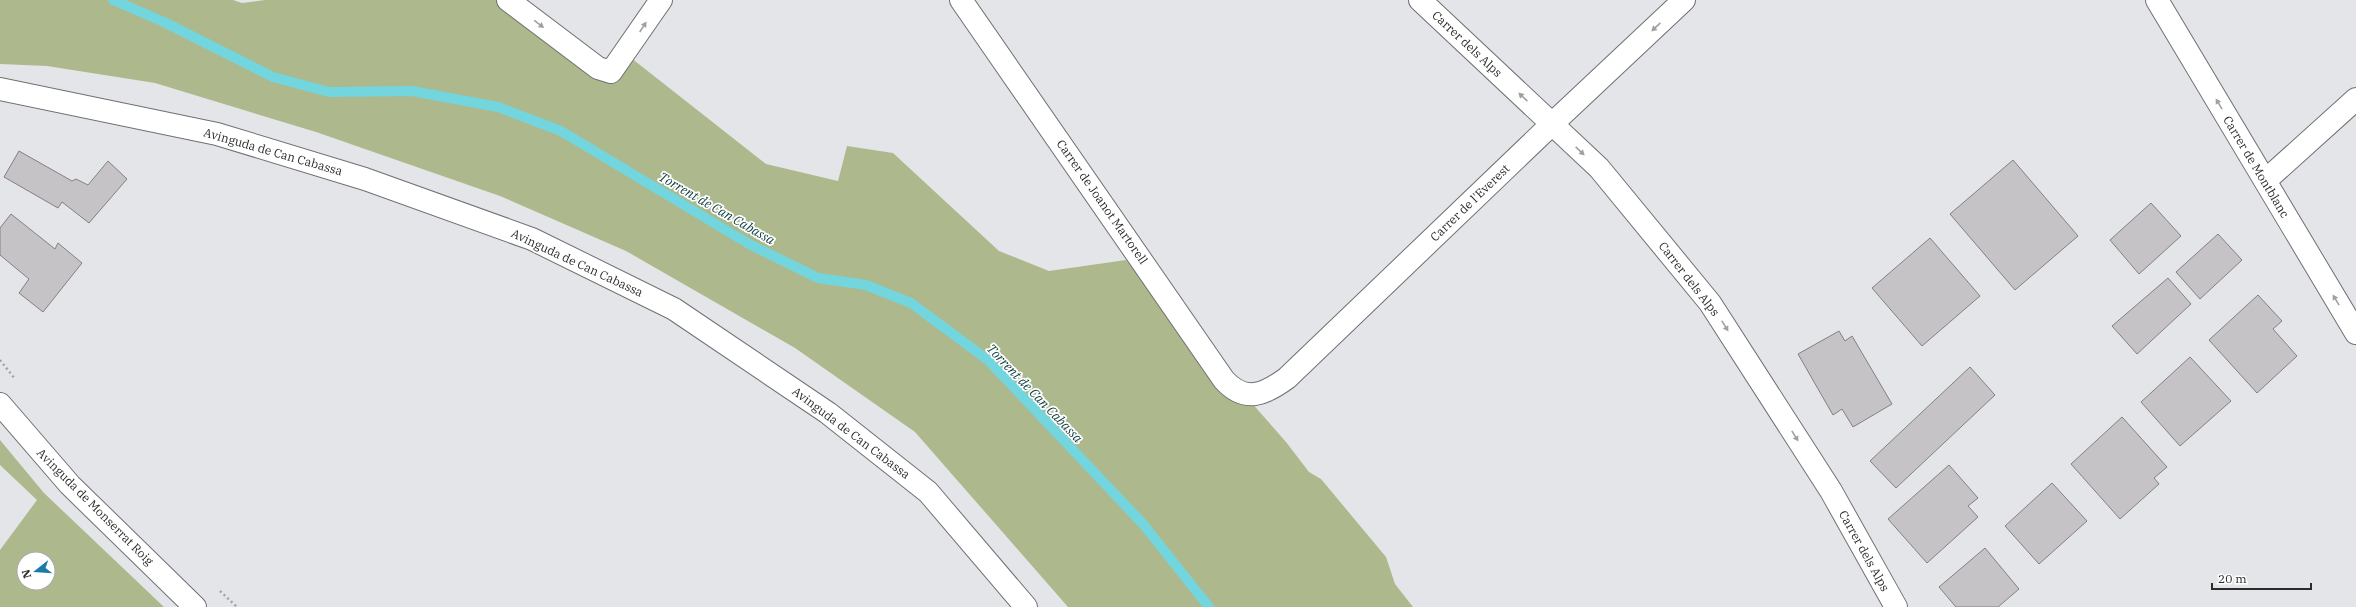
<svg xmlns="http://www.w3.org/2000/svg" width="2356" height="607" viewBox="0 0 2356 607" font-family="'IBM Plex Serif',serif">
<rect width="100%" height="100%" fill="#e4e5e9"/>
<path fill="#adb98c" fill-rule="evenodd" d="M0,0H233L242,3L265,0H508L598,68L626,54L766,164L838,181L847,146L893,153L999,251L1049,271L1126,260L1286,442L1309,472L1321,479L1386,557L1395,584L1413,607H1068L915,432L795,348L626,251L500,196L316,132L155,83L47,66L0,64Z
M0,440L44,493L164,607H0V550L37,500L0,465ZM24,559H48V583H24Z"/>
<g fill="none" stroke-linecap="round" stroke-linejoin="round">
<path stroke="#73d5de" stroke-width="10" d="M113,0L164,22L273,77L329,92L412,91L498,107L561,131L749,244L818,278L866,285L911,303L988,360L1143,524L1209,607"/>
</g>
<path fill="#c5c3c6" stroke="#828083" d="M19,151L72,181L76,179L88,185L108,161L127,179L89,223L62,202L58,208L4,177Z
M2013,160L2078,236L2015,290L1950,214Z
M2151,203L2181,236L2139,274L2110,240Z
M11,214L55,249L58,243L82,263L43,312L19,293L29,279L0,255V228Z
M2218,234L2242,260L2200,299L2176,272Z
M1930,238L1980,296L1922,346L1872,288Z
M2168,278L2191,304L2137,354L2112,326Z
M2258,295L2282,321L2273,329L2297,356L2257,393L2209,340Z
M1839,331L1845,341L1852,336L1892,404L1853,427L1842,409L1833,415L1798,354Z
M2190,357L2231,401L2180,446L2141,402Z
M1970,367L1995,395L1896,488L1870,461Z
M2122,417L2167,467L2154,478L2159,484L2120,519L2071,464Z
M1949,465L1978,498L1968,506L1978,517L1927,563L1888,519Z
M2052,483L2087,521L2039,564L2005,526Z
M1985,548L2019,589L1998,607H1956L1939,587Z"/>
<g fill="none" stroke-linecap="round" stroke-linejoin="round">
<defs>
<path id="street" d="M508,0L598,68L611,72L661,0
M961,0L1224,380C1245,403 1264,395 1287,378L1552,124L1684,0
M1420,0L1599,168L1710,303L1831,491L1896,607
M2157,0L2356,333
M0,89L217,134L365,179L532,239L674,309L828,413L928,492L1026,607
M2265,181L2356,99"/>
<path id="secondary" d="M0,404L70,485L195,607"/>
</defs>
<use href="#street" stroke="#6f7073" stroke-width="24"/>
<use href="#secondary" stroke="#6f7073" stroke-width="24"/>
<path stroke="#a1a2a5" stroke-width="2.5" stroke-dasharray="2 3" stroke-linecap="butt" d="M0,360L15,379
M220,591L237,607"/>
<use href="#street" stroke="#fff" stroke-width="22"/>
<use href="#secondary" stroke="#fff" stroke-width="22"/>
</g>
<defs><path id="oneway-solid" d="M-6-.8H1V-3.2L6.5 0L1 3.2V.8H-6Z"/></defs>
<g fill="#a0a0a0">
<use href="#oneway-solid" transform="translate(539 24) rotate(37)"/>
<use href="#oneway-solid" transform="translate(643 27) rotate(-57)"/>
<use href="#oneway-solid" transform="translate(1656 27) rotate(137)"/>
<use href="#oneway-solid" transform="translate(1523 97) rotate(-137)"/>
<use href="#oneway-solid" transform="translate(2219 104) rotate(-121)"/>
<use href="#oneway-solid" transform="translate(1580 151) rotate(43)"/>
<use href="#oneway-solid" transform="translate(2336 300) rotate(-121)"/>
<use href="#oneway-solid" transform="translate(1725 326) rotate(58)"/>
<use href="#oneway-solid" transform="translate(1795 436) rotate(58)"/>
</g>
<g text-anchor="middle" stroke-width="3.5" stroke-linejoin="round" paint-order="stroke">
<g font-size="12" fill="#2b2b2d" stroke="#fff">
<text transform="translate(1467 44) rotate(43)" y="4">Carrer dels Alps</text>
<text transform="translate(273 152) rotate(16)" y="4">Avinguda de Can Cabassa</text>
<text transform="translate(2256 167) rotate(59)" y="4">Carrer de Montblanc</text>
<text transform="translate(1102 202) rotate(55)" y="4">Carrer de Joanot Martorell</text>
<text transform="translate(1470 203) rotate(-44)" y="4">Carrer de l'Everest</text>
<text transform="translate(577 263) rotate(25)" y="4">Avinguda de Can Cabassa</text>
<text transform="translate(1689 279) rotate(52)" y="4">Carrer dels Alps</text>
<text transform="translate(851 433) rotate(37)" y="4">Avinguda de Can Cabassa</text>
<text transform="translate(95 507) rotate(45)" y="4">Avinguda de Monserrat Roig</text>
<text transform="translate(1864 551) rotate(61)" y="4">Carrer dels Alps</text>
</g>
<g font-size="13" font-style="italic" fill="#114044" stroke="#fff">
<text transform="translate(717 208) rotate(30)" y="5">Torrent de Can Cabassa</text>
<text transform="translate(1035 393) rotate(46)" y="5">Torrent de Can Cabassa</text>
</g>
</g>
<g transform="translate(36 571) rotate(253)"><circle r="19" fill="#ffffff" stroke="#aaaaab"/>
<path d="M0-3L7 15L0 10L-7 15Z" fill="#1b7ba8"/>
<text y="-6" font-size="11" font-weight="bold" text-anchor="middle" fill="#2b2b2d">N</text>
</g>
<path d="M2212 583v6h99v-6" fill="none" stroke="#2b2b2d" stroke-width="2"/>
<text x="2218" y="583" font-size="12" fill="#2b2b2d" stroke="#ffffff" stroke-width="3" paint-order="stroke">20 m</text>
</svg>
